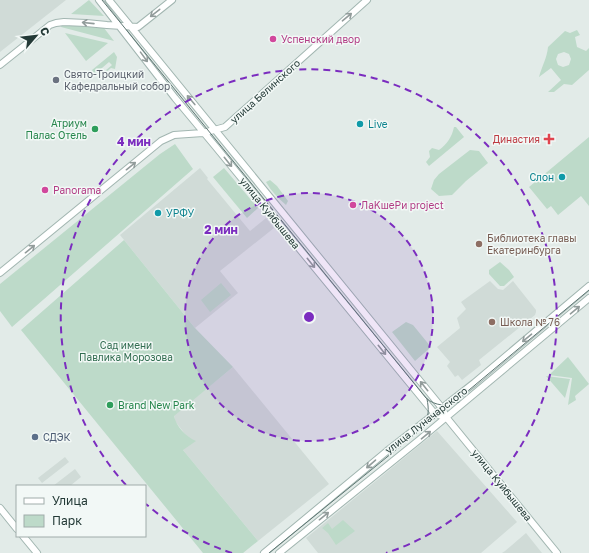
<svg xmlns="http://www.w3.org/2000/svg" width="589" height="553" viewBox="0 0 589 553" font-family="'Golos Text',sans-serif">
<rect width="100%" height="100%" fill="#e2ebe8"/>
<path fill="#d0dbd7" d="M0,0H66L0,52Z
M200,168L208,178L207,179L250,231L266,218L274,228L220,271L238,293L195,328L120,235Z
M490,281L498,289L503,290L513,281L536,310V312L535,315L479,360L481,365L462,380L458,375L455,377L447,366L450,362L437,347L460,328L457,318L466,309L461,302Z
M233,367L329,484L258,541L183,450L188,438L175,421L174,415Z
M437,431L517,522L481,553H318L306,538Z
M65,457L69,462L42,483L38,478Z
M75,469L81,477L70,486H53Z
M526,533L542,553H502L505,551Z"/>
<path fill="#bddac9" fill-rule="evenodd" d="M89,0L104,16L71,14Z
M62,25L104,28L114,41L61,27Z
M577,30L580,35L575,37L577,47L586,51L589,48V70L572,85L564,84L554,92H548L561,80L551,68L539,77C542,66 547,58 548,47L565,31L570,33ZM564,52L569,54L571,59L569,65L563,67L558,65L556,59L558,54Z
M65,33L108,43L86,61Z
M114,52L117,57L115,69L111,68L100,77L99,76L112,65L109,62L95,74L92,70Z
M454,127H456L464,137L429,166L426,162L430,157L429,151L432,148L439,150C447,144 452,137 454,127Z
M589,137V206L581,196L558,215L551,206L547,209L529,187Z
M175,144L193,169L12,327L0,311V284L160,154Z
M470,150L479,151L488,163L466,181L452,195L439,196L431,189L434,180L439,174Z
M224,168L258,208L247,218L213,177Z
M270,180L277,186L288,201L286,205C278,198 271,191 266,182Z
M124,240L195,328L233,367L174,416C176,426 186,437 196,441L183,450L258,541L243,553H203L21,330Z
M500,262L509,270L514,277L504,286H500L489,274V270Z
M221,283L231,295L210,312L201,300Z
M406,322L413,325L431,347L415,361L392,332Z
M568,357L589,384L575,396L576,400L568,405L572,378L549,375Z
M546,376L570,379L565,398Z
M343,520L355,531L336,545L328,533L322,528L328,523L332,529Z"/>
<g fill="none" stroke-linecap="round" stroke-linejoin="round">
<defs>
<path id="secondary" d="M99,0L175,98L215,146L435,414L446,417
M109,0L442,408L446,417L557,553
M0,65L50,25L56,23L64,22L86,23L107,25L138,27L172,0
M0,273L161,141L174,135L203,133L225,127L367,0
M0,508L17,529
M23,536L37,553
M264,553L387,451L474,383L589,286
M279,553L419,440L589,298"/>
</defs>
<use href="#secondary" stroke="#a2b6b1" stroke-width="8"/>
<use href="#secondary" stroke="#fff" stroke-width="6"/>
<path stroke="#5e7673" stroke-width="1" d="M102,0L426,398C435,406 447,407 459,402
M424,426C429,417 429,409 427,399
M269,553L451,405L589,290"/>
</g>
<defs><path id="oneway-shaft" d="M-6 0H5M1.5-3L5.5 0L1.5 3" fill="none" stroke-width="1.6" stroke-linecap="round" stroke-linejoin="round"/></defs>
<g stroke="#929c9b">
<use href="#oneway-shaft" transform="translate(155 13) rotate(142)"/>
<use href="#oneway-shaft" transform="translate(347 17) rotate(-40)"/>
<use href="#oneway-shaft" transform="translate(88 23) rotate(-174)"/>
<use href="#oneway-shaft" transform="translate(144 57) rotate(54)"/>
<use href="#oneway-shaft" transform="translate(191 100) rotate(-130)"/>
<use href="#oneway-shaft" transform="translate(228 162) rotate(51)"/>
<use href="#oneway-shaft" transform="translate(131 166) rotate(-39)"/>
<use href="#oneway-shaft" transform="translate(30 249) rotate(-39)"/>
<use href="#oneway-shaft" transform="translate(311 263) rotate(51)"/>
<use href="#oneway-shaft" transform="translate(575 310) rotate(-40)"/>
<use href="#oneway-shaft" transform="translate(527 338) rotate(140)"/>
<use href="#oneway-shaft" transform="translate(382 350) rotate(51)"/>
<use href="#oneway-shaft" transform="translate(424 386) rotate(-129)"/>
<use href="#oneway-shaft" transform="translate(426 435) rotate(-40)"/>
<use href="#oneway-shaft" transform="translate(371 464) rotate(139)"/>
<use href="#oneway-shaft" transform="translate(324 516) rotate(-39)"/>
</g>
<circle cx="309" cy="317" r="124" fill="#7b2cbf" fill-opacity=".12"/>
<g fill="none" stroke="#7b2cbf" stroke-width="2" stroke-dasharray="7 5">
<circle cx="309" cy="317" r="124"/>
<path d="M232 553A248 248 0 0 1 146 504M126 485A248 248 0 1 1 386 553"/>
</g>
<g fill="#d1479c" stroke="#f2f8f6" stroke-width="1.5">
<circle cx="273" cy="39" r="4"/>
<circle cx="45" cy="190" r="4"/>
<circle cx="353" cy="205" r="4"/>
</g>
<circle fill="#6b7280" stroke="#f2f8f6" stroke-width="1.5" cx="56" cy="80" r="4"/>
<g fill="#0f9aa8" stroke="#f2f8f6" stroke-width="1.5">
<circle cx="360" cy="124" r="4"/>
<circle cx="562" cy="177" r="4"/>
<circle cx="158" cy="213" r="4"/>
</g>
<g fill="#2e9e5b" stroke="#f2f8f6" stroke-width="1.5">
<circle cx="95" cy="129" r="4"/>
<circle cx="110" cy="405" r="4"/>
</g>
<path fill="#e0444e" stroke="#f2f8f6" stroke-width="1.5" d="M547 133h4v4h4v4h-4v4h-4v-4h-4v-4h4z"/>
<g fill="#8d6e63" stroke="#f2f8f6" stroke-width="1.5">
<circle cx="479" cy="244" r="4"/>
<circle cx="492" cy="322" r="4"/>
</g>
<circle fill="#5c6f8a" stroke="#f2f8f6" stroke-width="1.5" cx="35" cy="437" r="4"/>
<g text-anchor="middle" stroke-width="3" stroke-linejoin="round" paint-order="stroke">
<g font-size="10" fill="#b23c85" stroke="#f2f8f6" text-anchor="start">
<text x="281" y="43">Успенский двор</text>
<text x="53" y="194">Panorama</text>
<text x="361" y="209">ЛаKшеРи project</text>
</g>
<g font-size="10" fill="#5b616d" stroke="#f2f8f6" text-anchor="start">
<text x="64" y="78">Свято-Троицкий<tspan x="64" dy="12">Кафедральный собор</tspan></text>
</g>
<g font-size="10" fill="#243a37" stroke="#f2f8f6">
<text transform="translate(265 91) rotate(-42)" y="4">улица Белинского</text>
<text transform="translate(270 213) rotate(51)" y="4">улица Куйбышева</text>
<text transform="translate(426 420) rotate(-38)" y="4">улица Луначарского</text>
<text transform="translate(502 485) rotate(51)" y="4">улица Куйбышева</text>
</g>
<g font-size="10" fill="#27864d" stroke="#f2f8f6" text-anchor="end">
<text x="87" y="127">Атриум<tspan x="87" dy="12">Палас Отель</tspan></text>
<text x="118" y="409" text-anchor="start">Brand New Park</text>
</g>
<g font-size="10" fill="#0d838f" stroke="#f2f8f6" text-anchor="start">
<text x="368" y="128">Live</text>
<text x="554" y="181" text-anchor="end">Слон</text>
<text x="166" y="217">УРФУ</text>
</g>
<g font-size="10" fill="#be3a42" stroke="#f2f8f6" text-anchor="end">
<text x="540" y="143">Династия</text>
</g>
<g font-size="10" fill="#785e54" stroke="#f2f8f6" text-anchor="start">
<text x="487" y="242">Библиотека главы<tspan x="487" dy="12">Екатеринбурга</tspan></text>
<text x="500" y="326">Школа № 76</text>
</g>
<g font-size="10" fill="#326d51" stroke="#f2f8f6">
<text x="126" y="349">Сад имени<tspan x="126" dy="12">Павлика Морозова</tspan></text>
</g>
<g font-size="10" fill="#4e5e75" stroke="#f2f8f6" text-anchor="start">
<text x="43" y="441">СДЭК</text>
</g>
</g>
<circle cx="309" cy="317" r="6" fill="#7b2cbf" stroke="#f2f8f6" stroke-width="2"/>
<g font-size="12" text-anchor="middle" font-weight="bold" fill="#7b2cbf" stroke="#f2f8f6" stroke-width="3" stroke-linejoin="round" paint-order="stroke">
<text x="134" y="146">4 мин</text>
<text x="221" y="234">2 мин</text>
</g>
<rect x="16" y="485" width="130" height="52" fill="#f2f8f6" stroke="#a0acaa"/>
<rect x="24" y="498" width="20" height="6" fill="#ffffff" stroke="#a0acaa"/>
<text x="52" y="505" font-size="12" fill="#243a37">Улица</text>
<rect x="24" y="515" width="20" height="12" fill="#bddac9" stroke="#a0acaa"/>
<text x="52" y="525" font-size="12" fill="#243a37">Парк</text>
<g transform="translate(36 36) rotate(62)" stroke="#f2f8f6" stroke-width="3" paint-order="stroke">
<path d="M0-3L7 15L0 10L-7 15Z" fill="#243a37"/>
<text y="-6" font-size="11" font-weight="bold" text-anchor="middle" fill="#243a37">С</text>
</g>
</svg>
